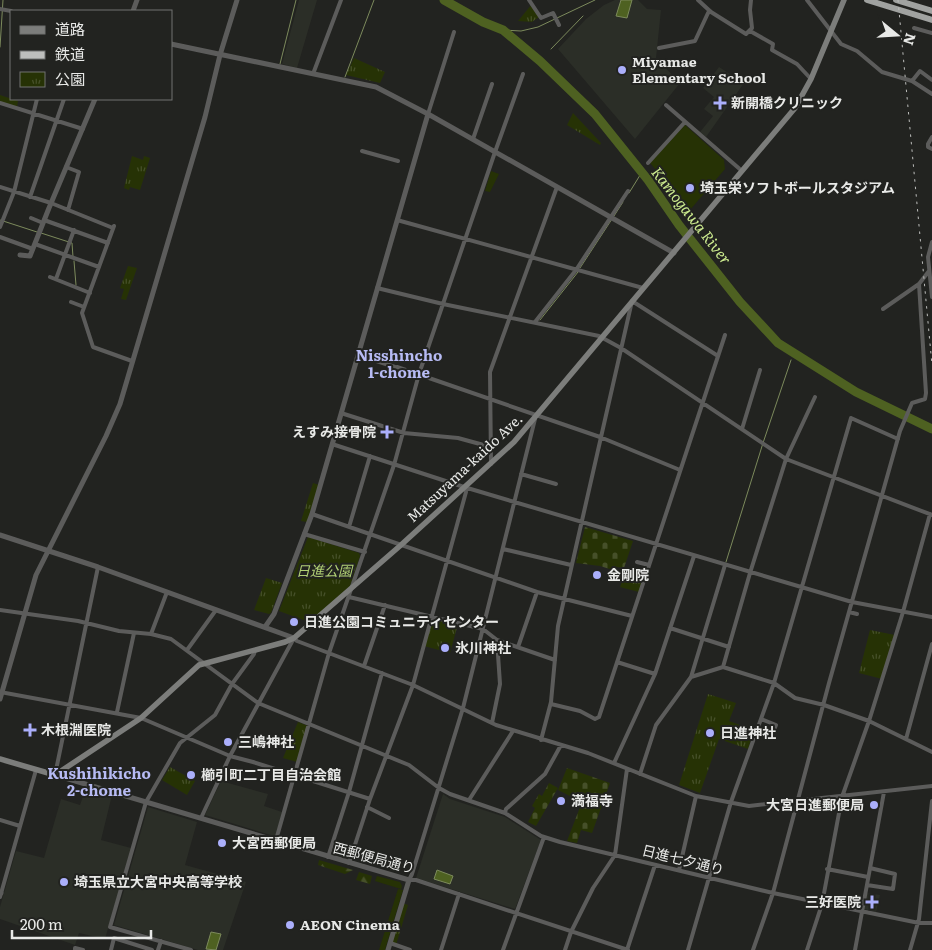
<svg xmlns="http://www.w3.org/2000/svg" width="932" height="950" viewBox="0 0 932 950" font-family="Literata,'Noto Sans JP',serif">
<defs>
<pattern id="forest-firs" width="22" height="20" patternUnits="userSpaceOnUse" patternTransform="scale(1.25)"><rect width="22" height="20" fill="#263205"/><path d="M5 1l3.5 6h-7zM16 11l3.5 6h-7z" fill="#465029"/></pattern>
<pattern id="cemetery-stones" width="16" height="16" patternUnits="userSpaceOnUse" patternTransform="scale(1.25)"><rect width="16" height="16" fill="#263205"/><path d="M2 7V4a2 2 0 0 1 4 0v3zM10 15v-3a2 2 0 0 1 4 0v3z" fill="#465029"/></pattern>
<pattern id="park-tufts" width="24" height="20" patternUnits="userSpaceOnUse" patternTransform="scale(1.25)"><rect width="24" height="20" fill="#263205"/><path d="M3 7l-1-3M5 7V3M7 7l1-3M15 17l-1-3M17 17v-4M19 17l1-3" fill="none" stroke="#465029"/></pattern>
</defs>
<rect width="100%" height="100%" fill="#222320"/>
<path fill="#2b2e27" d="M299,0H317L297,68L282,64Z
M615,0H638L647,9L661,10L656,58L680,83L635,139L558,49L586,19L604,5Z
M719,67L744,83L706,137L700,132L713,116L704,109L714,97L703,88Z
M221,781L268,794L264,806L282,812L276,835L274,836L205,815Z
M86,788L112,795L101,840L131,848L105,939L79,933L75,945L0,919V907L16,851L44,858L61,799L80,805Z
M443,794L450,799L505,817L541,840L515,909L416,878Z
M148,807L197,822L185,865L246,882L223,950H198L114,925Z
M867,893L880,895L876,912L864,909Z"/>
<path fill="#263205" d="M685,125L724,160L725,169L690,210L650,163Z
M491,171L499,174L490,192L485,191Z
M377,876L400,882L402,886L401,889L375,881Z
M398,889L403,890L385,950H379Z"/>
<path fill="url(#forest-firs)" d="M319,860L353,870L345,874L318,865Z
M359,872L372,876L370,884L356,880Z"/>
<path fill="url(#cemetery-stones)" d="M585,527L633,541L624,568L617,567L616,571L600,566L576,563Z
M567,768L610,783L592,833L581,830L577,843L567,841L582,802L558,790Z
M549,783L558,788L536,826L528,822L535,808L532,806L539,794L542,796Z"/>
<path fill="url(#park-tufts)" d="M532,4L539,17L532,22L518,21Z
M354,58L385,72L380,83L346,75Z
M0,95L18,101L17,107L0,102Z
M573,113L601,143L600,145L567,125Z
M132,156L143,160L144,156L150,158L140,190L130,187L129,190L124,188Z
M128,266L137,268L126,300L121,299L124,289L120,288Z
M313,483L319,485L307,522L301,521Z
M308,537L359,553L360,556L350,586L309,622L279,611Z
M628,572L635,574L636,572L645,574L639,592L620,587L625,573Z
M266,578L282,583L271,613L269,614L254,610Z
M432,617L458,624L450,653L424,646Z
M870,630L895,635L882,679L859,673Z
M708,694L736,703L729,721L754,730L748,749L719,739L700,793L679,785Z
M298,722L308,726L297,762L283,758Z
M170,767L195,781L187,795L162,780Z
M402,903L408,905L396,945L391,943Z"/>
<path fill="#4e6121" stroke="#7c8a5c" d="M621,0H632L627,18L616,16Z
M437,870L453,876L450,884L434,879Z
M211,932L221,934L216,950L206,949Z"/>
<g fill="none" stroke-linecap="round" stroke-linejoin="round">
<path stroke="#7c8a5c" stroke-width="1" d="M503,30L521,31L538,27L595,0
M0,47L3,0
M551,49L583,16
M280,64L296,0
M345,77L374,0
M629,193L642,172
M614,216L623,202
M0,220L37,232
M41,233L72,243L73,257
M74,261L76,285
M580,268L612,219
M540,320L578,272
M726,562L763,443L791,360"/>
<path stroke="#4e6121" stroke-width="9" d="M444,0L483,22L503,30L540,61L595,114L648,180L679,225L740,302L778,343L856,392L932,429"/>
<path stroke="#5c5c5b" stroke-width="4" d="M529,0L541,18L553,13L559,25
M698,0L711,12L746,34L752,28L750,10L751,0
M807,0L841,44L857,51L882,72L912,81L932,94
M0,9L11,11
M914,28L932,33
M750,31L773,44L772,50L797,64L811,79
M659,48L695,41L708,13L710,11L711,12
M313,74L341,0
M912,81L920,71L932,80
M0,103L83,129
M666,105L742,171
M428,114L454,32
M932,137L928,144V147L932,149
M473,139L492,84
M362,151L398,161
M648,163L685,122
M66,167L79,172L68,210
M0,187L51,203L113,228
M30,197L64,99
M31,218L43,223
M44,220L108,243
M397,220L643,288
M114,226L82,313L93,347L132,361
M0,227L14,192L37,99
M0,237L33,249
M932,242L928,257L932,297
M35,244L99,267
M50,277L90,293
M56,279L74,230
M377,288L443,304L599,336L621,348L786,459L932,515
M71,302L84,307
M883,309L919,284
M535,322L576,270L628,191
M358,355L395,367
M397,367L600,437L680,470
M341,413L404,433L458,438L491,447
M535,419L463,708L412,874L409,880H416L628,950
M742,429L760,370
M332,444L464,487L852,602L932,617
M491,464L490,372L557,187
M521,474L556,484
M312,514L537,592L632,616
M349,527L370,456
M304,534L365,552
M503,549L571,565
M637,562L649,565
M349,597L483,629L497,640L555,660
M0,610L78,621L119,631L151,634L171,639L258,703L409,765L439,788L450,794L505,813L541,836L560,842L773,893L919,923H932
M849,612L857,614
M670,628L729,647
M151,634L167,592
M518,647L537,592
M187,650L216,610
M617,662L655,674
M364,666L385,605
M723,667L750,573L786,459L815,397
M691,677L723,667L774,683L795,698L824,705L869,721L932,752
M0,692L141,718L230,756L253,762L370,799
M551,704L580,711L595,719L599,717L725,335
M117,712L134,633
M492,723L500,684L497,640
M756,733L771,738L776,725L761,719
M906,739L932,644
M541,740L551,702L558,626L632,301L718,356
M614,763L655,674L694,556
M640,774L656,725L691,677L725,565
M55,775L98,567
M469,800L513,731
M367,807L389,818
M505,813L506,809L545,774L561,745
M201,818L230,756L294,638L297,641L413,685L496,725L588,753L696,796L749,806L932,786
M0,820L20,826
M276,840L329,653L394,465L419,374L495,152L523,74
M328,857L349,792L382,673
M349,863L370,799L413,685L466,492L464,487
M827,869L868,877
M679,870L696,796
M867,885L893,889L895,874L870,868
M0,897L36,770
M390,943L410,950
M75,950V948L83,950
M111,950L114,938L152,950
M158,950L161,941
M191,950L110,927L146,802L180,743L215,715L232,684L254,654L255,650
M441,950L459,894
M503,950L544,837
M565,950L571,932L593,888L615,855L627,769
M627,950L655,865
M688,950L731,802L774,683L851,418L898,439
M753,950L773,893L829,683L900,431L912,403L925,399L926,393L919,284L929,271
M807,950L822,904L842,797L869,721L903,612L930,514
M855,950L884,792
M910,950L919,919L932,801"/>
<path stroke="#5c5c5b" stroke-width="5" d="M133,11L137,0
M171,44L376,87L428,114L312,514L274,614L265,627
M428,114L674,253
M20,255L30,256L49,208L95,99
M0,535L98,567L294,638
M0,699L36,575L106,436L120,404L205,117L220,55L237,0
M55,775L409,880L388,950
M0,893H1"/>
<path stroke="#7c7d7b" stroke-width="5.5" d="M0,759L55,775L141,718L199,665L285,642L294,638L401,545L514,442L795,108L811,79L844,0"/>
<path stroke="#a0a2a0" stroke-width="6" d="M867,0L932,20
M896,0L932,11"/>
<path stroke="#bebfbd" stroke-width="1" stroke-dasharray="2.5 5" stroke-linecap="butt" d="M898,0L932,365"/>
</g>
<g fill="#abaffb" stroke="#222320" stroke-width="2">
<circle cx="622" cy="70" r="5"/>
<path d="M717.5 95.5h5v5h5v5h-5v5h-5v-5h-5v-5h5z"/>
<circle cx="690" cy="188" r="5"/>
<path d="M384.5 424.5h5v5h5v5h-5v5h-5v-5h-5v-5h5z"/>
<circle cx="597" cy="575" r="5"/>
<circle cx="294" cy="622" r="5"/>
<circle cx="445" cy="648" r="5"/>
<path d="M27.5 722.5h5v5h5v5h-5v5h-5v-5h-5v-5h5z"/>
<circle cx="710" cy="733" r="5"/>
<circle cx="228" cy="742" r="5"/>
<circle cx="191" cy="775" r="5"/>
<circle cx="561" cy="801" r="5"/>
<circle cx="874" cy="805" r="5"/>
<circle cx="222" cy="843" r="5"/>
<circle cx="64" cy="882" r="5"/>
<path d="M869.5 894.5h5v5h5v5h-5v5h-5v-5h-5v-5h5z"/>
<circle cx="290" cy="925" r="5"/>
</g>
<g text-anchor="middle" stroke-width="4" stroke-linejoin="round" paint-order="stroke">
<g font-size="14" font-weight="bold" fill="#e8e9e7" stroke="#222320" text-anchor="start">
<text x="632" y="67">Miyamae<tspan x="632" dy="16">Elementary School</tspan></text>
<text x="731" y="108">新開橋クリニック</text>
<text x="700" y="193">埼玉栄ソフトボールスタジアム</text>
<text x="376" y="437" text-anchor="end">えすみ接骨院</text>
<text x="607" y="580">金剛院</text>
<text x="304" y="627">日進公園コミュニティセンター</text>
<text x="455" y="653">氷川神社</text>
<text x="41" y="735">木根淵医院</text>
<text x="720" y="738">日進神社</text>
<text x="238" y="747">三嶋神社</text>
<text x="201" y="780">櫛引町二丁目自治会館</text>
<text x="571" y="806">満福寺</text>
<text x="864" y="810" text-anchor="end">大宮日進郵便局</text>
<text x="232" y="848">大宮西郵便局</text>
<text x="74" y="887">埼玉県立大宮中央高等学校</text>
<text x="861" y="907" text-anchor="end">三好医院</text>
<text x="300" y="930">AEON Cinema</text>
</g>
<g font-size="14" fill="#e8e9e7" stroke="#222320">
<text transform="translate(465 468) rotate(-43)" y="5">Matsuyama-kaido Ave.</text>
<text transform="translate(374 858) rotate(15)" y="5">西郵便局通り</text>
<text transform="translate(683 860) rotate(14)" y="5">日進七夕通り</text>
</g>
<g font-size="14" font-style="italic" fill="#b0cf74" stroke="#222320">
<text x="324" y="576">日進公園</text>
</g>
<g font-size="15" font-style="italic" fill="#cceb8f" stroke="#222320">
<text transform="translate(691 216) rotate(52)" y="5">Kamogawa River</text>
</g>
<g font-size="15" font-weight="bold" fill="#b7bbf4" stroke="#222320">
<text x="399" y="361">Nisshincho<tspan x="399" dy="17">1-chome</tspan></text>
<text x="99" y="779">Kushihikicho<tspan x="99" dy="17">2-chome</tspan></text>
</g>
</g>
<rect x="10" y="10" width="162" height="90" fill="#222320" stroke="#717270"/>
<rect x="20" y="26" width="25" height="8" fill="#7c7d7b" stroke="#717270"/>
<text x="55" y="35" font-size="15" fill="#e8e9e7">道路</text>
<rect x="20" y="51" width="25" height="8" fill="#bebfbd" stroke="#717270"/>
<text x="55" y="60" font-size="15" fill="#e8e9e7">鉄道</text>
<rect x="20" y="72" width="25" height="15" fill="url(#park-tufts)" stroke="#717270"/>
<text x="55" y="85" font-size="15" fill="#e8e9e7">公園</text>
<g transform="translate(897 35) rotate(108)" stroke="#222320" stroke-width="4" paint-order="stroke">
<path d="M0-4L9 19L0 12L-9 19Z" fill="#e8e9e7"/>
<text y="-8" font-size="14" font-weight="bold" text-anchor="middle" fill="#e8e9e7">N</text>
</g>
<path d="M12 930v8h139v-8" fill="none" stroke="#e8e9e7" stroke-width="2.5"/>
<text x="20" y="930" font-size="15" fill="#e8e9e7" stroke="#222320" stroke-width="4" paint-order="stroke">200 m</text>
</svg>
